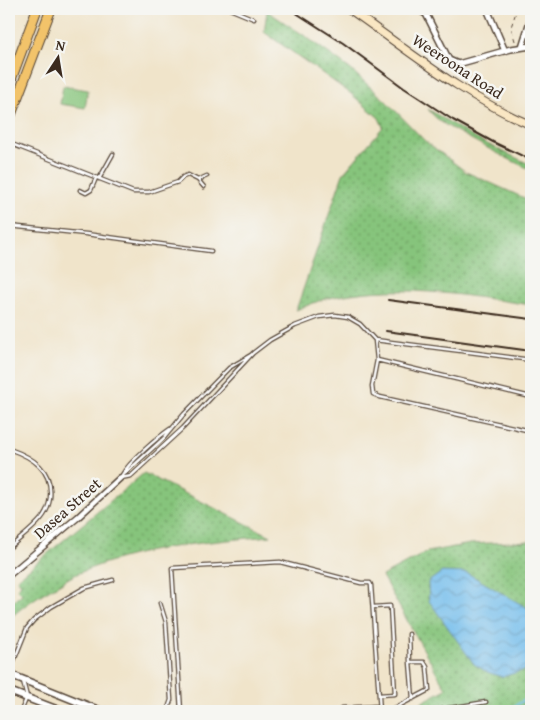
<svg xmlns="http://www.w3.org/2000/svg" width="540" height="720" viewBox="0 0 540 720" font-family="'Gentium Book Plus',serif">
<defs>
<pattern id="grass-dots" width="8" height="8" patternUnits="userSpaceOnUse" patternTransform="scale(1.25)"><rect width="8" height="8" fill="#86c47b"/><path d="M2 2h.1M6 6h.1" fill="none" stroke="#6f9f64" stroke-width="1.8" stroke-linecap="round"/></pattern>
<pattern id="water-waves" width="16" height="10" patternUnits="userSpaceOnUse" patternTransform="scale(1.25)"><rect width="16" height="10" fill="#73bdec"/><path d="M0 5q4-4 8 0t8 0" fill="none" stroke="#609abf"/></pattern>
</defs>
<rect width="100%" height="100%" fill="#f6f6f2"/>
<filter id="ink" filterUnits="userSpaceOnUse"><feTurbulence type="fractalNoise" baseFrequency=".02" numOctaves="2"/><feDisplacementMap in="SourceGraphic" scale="10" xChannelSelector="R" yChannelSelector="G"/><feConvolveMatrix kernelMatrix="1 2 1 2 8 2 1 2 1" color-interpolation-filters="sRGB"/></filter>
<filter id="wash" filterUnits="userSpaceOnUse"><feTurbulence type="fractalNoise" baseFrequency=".0096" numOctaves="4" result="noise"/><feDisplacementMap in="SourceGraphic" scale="20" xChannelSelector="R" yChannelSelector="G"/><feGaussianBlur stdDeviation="1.12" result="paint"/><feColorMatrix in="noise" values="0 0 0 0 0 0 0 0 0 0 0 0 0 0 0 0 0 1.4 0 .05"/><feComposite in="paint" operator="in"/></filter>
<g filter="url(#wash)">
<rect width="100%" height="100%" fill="#f0e4ca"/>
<path fill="url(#grass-dots)" stroke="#60774c" d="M267,11L305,36L350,69L386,101L425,141L466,172L531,201V305C462,295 395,282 325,299C315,302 306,306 296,310L343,174L383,127L379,118L350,93L264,32Z
M428,109L473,137L531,165V170C510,160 489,149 469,138C455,130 438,123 428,109Z
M144,473L271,536C206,542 139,547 79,573C71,576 63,582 56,586C39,595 23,606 9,619V605L22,594L17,589L21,584L17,579Z
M531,541V711H406L446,689L382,576L427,552L470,544Z"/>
<path fill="#86c47b" stroke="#60774c" d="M63,86L88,90L85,108L60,104Z"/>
<path fill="url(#water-waves)" stroke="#577485" d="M442,572L467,573L531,610V668L502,677L487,672L474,664L429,601L428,582Z"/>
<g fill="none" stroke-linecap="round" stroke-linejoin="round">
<path stroke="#73bdec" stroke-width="2" d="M506,711L531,696"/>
</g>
</g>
<g filter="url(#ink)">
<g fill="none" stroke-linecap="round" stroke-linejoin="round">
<defs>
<path id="service" d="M230,9L254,19
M9,143L133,192H149L178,182L183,177L188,175L198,180L207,176
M99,179L113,154
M198,180L204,187
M80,190L86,193L91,190L96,178
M9,226L86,234L211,251
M375,340L377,360L531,397
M377,360L372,386L373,394L380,397L531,431
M9,449C32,457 53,469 50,498C49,505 46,513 41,519C32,530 19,539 9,548
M122,475C129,462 157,438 170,429
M121,477L164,438L184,414L229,368L251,355
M121,478L131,476L183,428L253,353L270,340L295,326L319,317L335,315L348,317L360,324L375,340L531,360
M160,603L166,622L171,700L167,711
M373,607L390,606L395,694L379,695
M409,634L410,662
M9,673L27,628L34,620L51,607L84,588L113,580
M9,700V711
M21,711L27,697L23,681
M181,711L172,568L280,562L361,583H370L371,585L380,711
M198,711L211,710V711
M342,711V708L379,706
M389,711L429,690L427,667L424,662H410L413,699
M431,711L486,702"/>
<path id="minor" d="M418,9L426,14L449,60L458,64L511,49L531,46
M487,9L505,51
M522,47L531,18
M9,575L78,517L120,478"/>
<path id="tertiary" d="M9,674L101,711
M9,691L61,711"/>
<path id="secondary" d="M349,9C408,50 464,97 531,125"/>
<path id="trunk" d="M9,85L37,9
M9,120L51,9"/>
</defs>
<use href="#service" stroke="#564638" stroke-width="5"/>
<use href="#minor" stroke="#564638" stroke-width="8"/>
<use href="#tertiary" stroke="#564638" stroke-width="9"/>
<use href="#secondary" stroke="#564638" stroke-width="9"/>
<use href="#trunk" stroke="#564638" stroke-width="11"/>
<path stroke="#564638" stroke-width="1" stroke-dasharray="4 4" stroke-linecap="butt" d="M515,41L511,27L517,9"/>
<use href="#service" stroke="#fff" stroke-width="2.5"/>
<use href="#minor" stroke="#fff" stroke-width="5"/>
<use href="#tertiary" stroke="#fff" stroke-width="6"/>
<use href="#secondary" stroke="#fae7c3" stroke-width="7"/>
<use href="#trunk" stroke="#f2c36a" stroke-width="9"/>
<path stroke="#3b2a1e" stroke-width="2" d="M290,9L343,43L404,88L453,120L493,142L531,160
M388,300L531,319
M386,331L531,351"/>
</g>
</g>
<g text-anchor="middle" stroke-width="5" stroke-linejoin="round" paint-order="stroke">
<g font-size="16" fill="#3b2a1e" stroke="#f6f6f2">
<text transform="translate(458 66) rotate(33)" y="6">Weeroona Road</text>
<text transform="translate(67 508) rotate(-41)" y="6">Dasea Street</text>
</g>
</g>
<rect width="540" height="720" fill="none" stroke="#f6f6f2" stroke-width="30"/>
<g transform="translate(58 58) rotate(12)" stroke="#f6f6f2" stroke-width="4" paint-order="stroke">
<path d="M0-4L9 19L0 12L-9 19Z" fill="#3b2a1e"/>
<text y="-8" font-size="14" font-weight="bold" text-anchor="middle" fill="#3b2a1e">N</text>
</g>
</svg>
